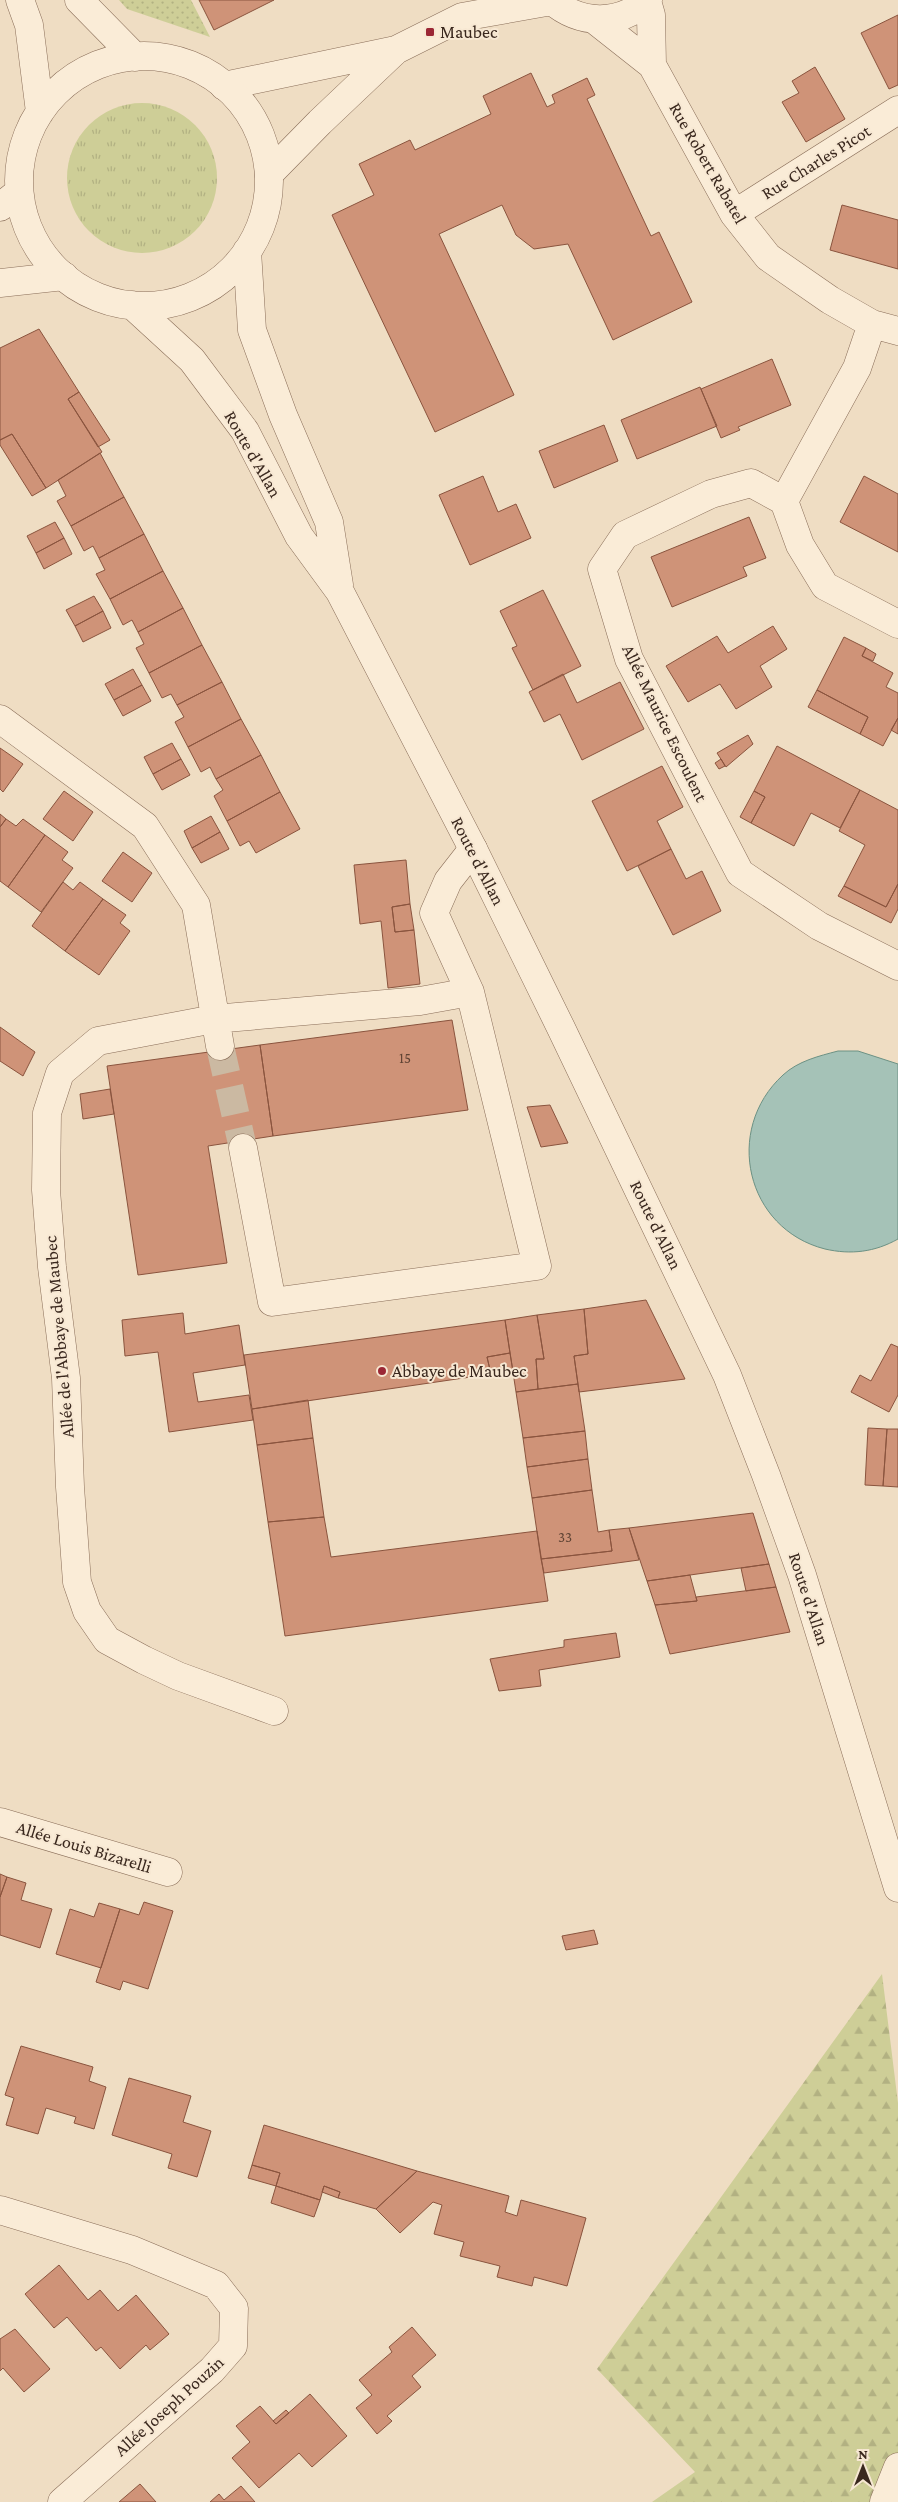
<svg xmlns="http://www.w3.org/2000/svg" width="898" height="2502" viewBox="0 0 898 2502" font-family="'Crimson Pro',serif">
<defs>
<pattern id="grass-tufts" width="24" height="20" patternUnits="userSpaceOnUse" patternTransform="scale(1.25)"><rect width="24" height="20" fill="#cece97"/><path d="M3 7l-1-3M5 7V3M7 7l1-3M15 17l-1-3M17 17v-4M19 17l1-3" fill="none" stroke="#b2b182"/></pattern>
<pattern id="forest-firs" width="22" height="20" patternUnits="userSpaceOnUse" patternTransform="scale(1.25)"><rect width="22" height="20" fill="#cece97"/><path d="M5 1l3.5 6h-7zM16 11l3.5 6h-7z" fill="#b2b182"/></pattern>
<pattern id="park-dots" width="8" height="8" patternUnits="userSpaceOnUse" patternTransform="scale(1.25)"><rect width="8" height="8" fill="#cece97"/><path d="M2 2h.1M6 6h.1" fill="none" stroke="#b2b182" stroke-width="1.8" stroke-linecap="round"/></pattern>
</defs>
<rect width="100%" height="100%" fill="#efddc3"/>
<path fill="url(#grass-tufts)" d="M67 178a75 75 0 1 1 150 0a75 75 0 1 1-150 0Z"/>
<path fill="url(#forest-firs)" d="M882,1974L898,2103V2502H652L695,2472L597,2369Z"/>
<path fill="url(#park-dots)" d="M119,0H191L210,37L127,9Z"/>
<path fill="#a5c2b7" stroke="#6c9184" d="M838,1051H858L898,1064V1239C875,1252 851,1255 825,1249C746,1229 723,1130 783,1075C798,1061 819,1056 838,1051Z"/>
<path fill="#cf9378" stroke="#8a543e" d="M199,0H274L214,30Z
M898,15V85L889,89L861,33Z
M815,67L845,119L806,142L782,102L799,93L792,81Z
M531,73L547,107L555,103L552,95L587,78L595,95L587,99L651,236L659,232L692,302L613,340L568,244L534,249L516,235L502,205L439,234L514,395L435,432L332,215L374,195L359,164L410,140L415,150L491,114L483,96Z
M842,205L898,220V269L830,250Z
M39,329L79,392L68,399L102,452L46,488L12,434L0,440V348Z
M772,359L791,405L738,427L740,430L721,438L701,389Z
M700,387L717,426L637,459L621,420Z
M79,392L110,440L98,447L68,399Z
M604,425L618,461L554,488L539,451Z
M12,434L46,488L32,496L0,445V440Z
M100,453L124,497L71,526L57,501L66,496L58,480Z
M483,476L498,512L516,504L531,538L470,565L439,495Z
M864,476L898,494V552L840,522Z
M124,497L144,534L99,558L93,546L84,551L71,526Z
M749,517L766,558L743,567L747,576L672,607L651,557Z
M55,522L64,538L36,553L27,536Z
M144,534L163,571L110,599L96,574L105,570L99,558Z
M64,538L72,554L44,569L36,553Z
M163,571L183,608L138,632L132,620L123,625L110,599Z
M543,590L581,666L533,690L512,648L517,646L500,611Z
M94,596L103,611L75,626L66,610Z
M183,608L202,645L149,673L136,648L144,644L138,632Z
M103,611L111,628L83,642L75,626Z
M773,626L787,649L760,666L772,687L736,709L720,684L688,702L666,666L717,636L728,653Z
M844,637L866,648L862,656L893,673L886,687L898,693V718L883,746L860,734L868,717L817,690Z
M202,645L222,682L177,705L171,694L162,698L149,673Z
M866,648L876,654L873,661L862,656Z
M133,669L142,685L114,700L105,684Z
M563,674L577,703L620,682L644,729L582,760L560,714L544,722L529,692Z
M222,682L241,719L188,747L175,722L184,717L177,705Z
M142,685L151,701L123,716L114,700Z
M817,690L868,717L860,734L808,707Z
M898,718V734L891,730Z
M241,719L261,755L216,779L210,767L201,772L188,747Z
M748,735L753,744L726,767L717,753Z
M172,743L181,759L153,774L144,757Z
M777,746L860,790L840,828L811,813L794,846L751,823L765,797L754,791Z
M0,748L23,764L3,792L0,789Z
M261,755L280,792L227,821L214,796L223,790L216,779Z
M181,759L190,775L162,790L153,774Z
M721,759L725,766L719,769L715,763Z
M662,766L683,807L657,821L671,849L627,871L592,801Z
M860,790L898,810V884L886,907L844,886L865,845L839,831Z
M64,791L93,812L73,841L43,819Z
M754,791L765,797L751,823L740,817Z
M280,792L300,829L256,853L249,841L240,846L227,821Z
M0,814L6,819L0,827Z
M211,816L220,832L192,848L184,831Z
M6,819L16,826L23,819L45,835L8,887L0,881V827Z
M220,832L229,849L201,863L192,848Z
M45,835L68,852L62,860L73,868L41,912L8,887Z
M671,849L686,879L702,871L721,911L673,935L638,866Z
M123,852L152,873L132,902L102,881Z
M406,860L410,904L392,907L395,932L414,930L420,984L388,988L381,921L360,924L354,865Z
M63,882L73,890L80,882L103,899L65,951L32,926Z
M898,884V909L891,923L838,896L844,886L886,907Z
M103,899L126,915L120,923L130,931L99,975L65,951Z
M410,904L414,930L395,932L392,907Z
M452,1020L468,1110L273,1136L260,1045Z
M0,1027L35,1052L23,1076L0,1061Z
M260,1045L273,1136L208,1146L227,1263L138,1275L107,1066Z
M110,1089L114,1114L83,1119L80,1094Z
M550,1105L568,1143L541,1147L527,1107Z
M646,1300L685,1379L579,1392L574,1356L588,1354L584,1309Z
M584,1309L588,1354L574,1356L578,1384L538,1389L536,1359H544L537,1315Z
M183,1313L185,1334L239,1325L245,1365L193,1373L198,1402L249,1395L253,1420L169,1432L158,1352L125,1356L122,1320Z
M537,1315L544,1359H536L538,1389L516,1392L505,1320Z
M505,1320L510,1353L487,1357L491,1374L252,1409L244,1355Z
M891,1344L898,1347V1395L889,1412L851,1392L860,1375L871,1381Z
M510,1353L513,1371L491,1374L487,1357Z
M578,1384L585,1431L523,1438L516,1392Z
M308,1400L313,1438L257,1445L252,1409Z
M868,1428L887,1429L883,1486L865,1485Z
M887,1429H898V1487L883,1486Z
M585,1431L588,1459L527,1467L523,1438Z
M313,1438L324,1517L268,1522L257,1445Z
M588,1459L592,1490L532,1498L527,1467Z
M592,1490L598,1532L609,1530L612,1551L541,1559L532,1498Z
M753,1513L769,1564L647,1581L629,1528Z
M324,1517L331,1557L537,1531L548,1601L285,1636L268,1522Z
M629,1528L639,1560L544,1573L541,1559L612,1551L609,1530Z
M769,1564L776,1587L746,1591L741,1568Z
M690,1575L697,1601L655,1605L647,1581Z
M776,1587L790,1632L670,1654L655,1605L697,1601L696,1597Z
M616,1633L620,1657L539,1670L541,1686L499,1691L490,1659L564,1647V1640Z
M0,1874L7,1877L0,1897Z
M7,1877L26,1883L21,1900L52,1909L40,1948L0,1935V1897Z
M144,1902L173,1911L148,1989L123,1981L120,1990L96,1982L120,1909L139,1915Z
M99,1903L120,1909L101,1968L56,1954L70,1909L94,1917Z
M594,1930L598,1944L566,1950L562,1936Z
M21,2046L93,2067L89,2081L106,2087L94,2129L74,2123L76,2117L46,2108L38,2134L6,2125L14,2098L5,2095Z
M129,2078L191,2096L183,2122L211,2131L197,2177L168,2168L172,2154L112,2135Z
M264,2125L417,2171L376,2209L338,2198L340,2192L324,2186L320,2200L276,2186L280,2173L252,2165Z
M252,2165L280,2173L276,2186L248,2178Z
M417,2171L509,2196L505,2212L517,2216L521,2200L586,2218L567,2286L534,2277L532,2286L497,2277L500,2266L460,2256L464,2242L434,2234L442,2205L433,2202L400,2233L376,2209Z
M276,2186L320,2200L314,2217L271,2203Z
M324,2186L340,2192L338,2198L322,2192Z
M59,2265L88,2300L100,2290L118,2311L136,2295L169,2334L150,2350L146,2345L120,2369L101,2347L96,2351L67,2317L54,2328L25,2294Z
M412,2327L436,2355L412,2376L421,2387L387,2416L392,2421L377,2434L356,2408L372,2395L359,2380L392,2352L389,2347Z
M15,2329L50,2369L24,2392L3,2368L0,2371V2339Z
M310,2394L347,2436L312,2467L299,2453L259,2488L232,2458L250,2442L236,2426L260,2406L276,2424Z
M286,2410L289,2413L276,2424L273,2421Z
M140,2484L156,2502H119Z
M241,2486L255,2502H210L219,2494L224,2500Z"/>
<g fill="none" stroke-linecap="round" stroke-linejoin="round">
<path stroke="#cbb9a2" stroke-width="28" stroke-dasharray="28 14" stroke-linecap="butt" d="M220,1046L243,1148"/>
<defs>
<path id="minor" d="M551,0C580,25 619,26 648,0
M647,1L651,15L652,65
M595,20L652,65L734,214L768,257L830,300L872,324L898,331
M224,86L396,50
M269,174L320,122L396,50L462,17L552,1
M0,207L19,192
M734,214L898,110
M0,283L64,276
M784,501L857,368L872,324
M898,624L825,586L800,545L784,501L751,483L711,494L625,535L602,569L629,659L740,873L819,926L898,966
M0,719L145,826L196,905L220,1046
M243,1148L272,1302L537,1266L470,992
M274,1711L178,1676L144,1660L107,1640L87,1611L77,1582L70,1487L66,1378L52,1267L46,1190L47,1113L60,1073L98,1041L214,1019L420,1001L470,992L434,913L448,881L473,849
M0,1822L168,1872
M0,2210L132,2250L216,2285L234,2308L233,2346L212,2370L62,2502
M884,2502L898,2467"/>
<path id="tertiary" d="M20,0L29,25L40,112
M79,0L135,57
M19 181a125 125 0 1 1 250 0a125 125 0 1 1-250 0Z
M247,251L252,330L283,415L329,522L339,585
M132,305L192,360L245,431L299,536L340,592L473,849L561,1028L727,1375L766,1475L802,1575L898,1888"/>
</defs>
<use href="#minor" stroke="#8a6e59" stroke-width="29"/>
<use href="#tertiary" stroke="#8a6e59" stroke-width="29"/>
<use href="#minor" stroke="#faecd7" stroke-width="28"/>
<use href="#tertiary" stroke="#faecd7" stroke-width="28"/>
</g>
<g fill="#9b2735" stroke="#f7e8d3" stroke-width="2">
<rect x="425" y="27" width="10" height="10" rx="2.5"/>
<circle cx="382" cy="1371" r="5"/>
</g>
<g text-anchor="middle" stroke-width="4" stroke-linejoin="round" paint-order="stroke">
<g font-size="15" fill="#5f4334">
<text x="405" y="1063">15</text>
<text x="565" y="1542">33</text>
</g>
<g font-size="18" fill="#3a281e" stroke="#f7e8d3" text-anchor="start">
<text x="440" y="38">Maubec</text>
<text x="392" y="1377">Abbaye de Maubec</text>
</g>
<g font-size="18" fill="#3a281e" stroke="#f7e8d3">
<text transform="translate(816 162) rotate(-32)" y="6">Rue Charles Picot</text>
<text transform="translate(708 163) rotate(60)" y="6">Rue Robert Rabatel</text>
<text transform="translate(253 454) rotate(60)" y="6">Route d'Allan</text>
<text transform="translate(665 723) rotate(64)" y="6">Allée Maurice Escoulent</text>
<text transform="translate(478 861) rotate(63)" y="6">Route d'Allan</text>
<text transform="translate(656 1225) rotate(64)" y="6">Route d'Allan</text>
<text transform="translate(59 1337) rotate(-95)" y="6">Allée de l'Abbaye de Maubec</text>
<text transform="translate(809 1599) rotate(72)" y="6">Route d'Allan</text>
<text transform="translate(84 1847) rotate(17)" y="6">Allée Louis Bizarelli</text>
<text transform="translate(169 2406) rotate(-42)" y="6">Allée Joseph Pouzin</text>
</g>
</g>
<g transform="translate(863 2467)" stroke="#f7e8d3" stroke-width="4" paint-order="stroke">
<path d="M0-4L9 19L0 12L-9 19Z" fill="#3a281e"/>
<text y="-8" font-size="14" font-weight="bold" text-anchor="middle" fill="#3a281e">N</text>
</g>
</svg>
